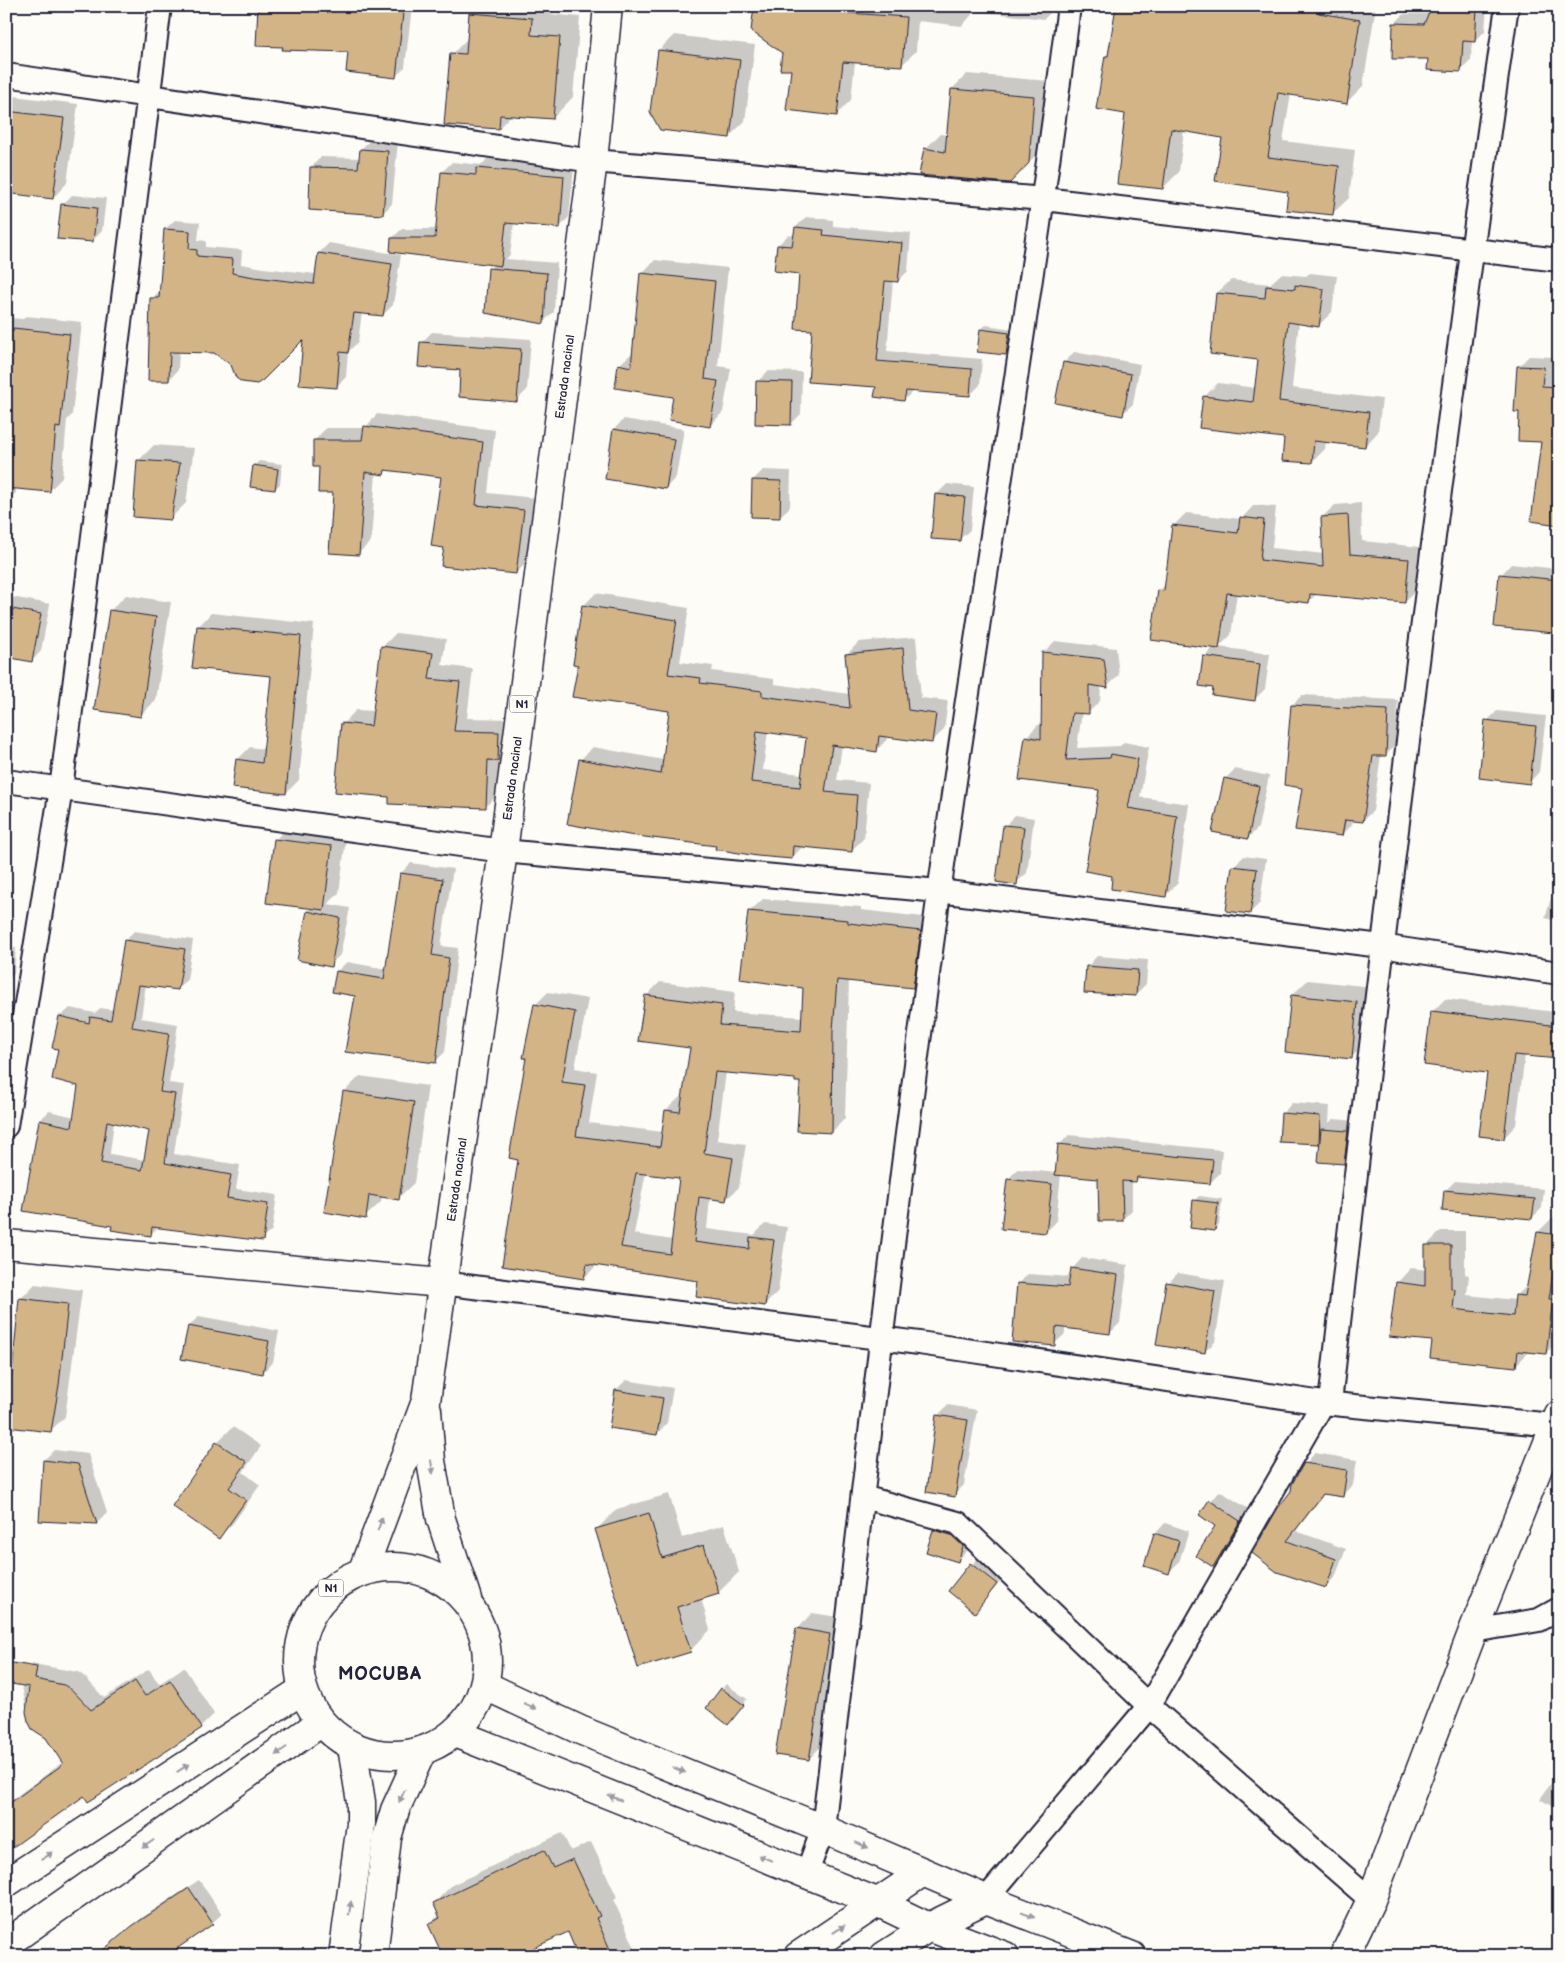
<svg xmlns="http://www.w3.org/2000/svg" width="1565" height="1962" viewBox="0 0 1565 1962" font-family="'Balsamiq Sans',sans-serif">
<rect width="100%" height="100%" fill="#fdfcf7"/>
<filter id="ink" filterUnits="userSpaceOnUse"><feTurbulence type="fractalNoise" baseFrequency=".02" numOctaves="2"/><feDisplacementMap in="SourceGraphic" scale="10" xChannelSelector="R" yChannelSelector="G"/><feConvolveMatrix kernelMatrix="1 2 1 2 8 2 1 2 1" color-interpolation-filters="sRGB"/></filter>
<g filter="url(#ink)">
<path fill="#0003" fill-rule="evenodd" d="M259,6H412L405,67L395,77L350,51L284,46Z
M478,6H551V14L580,17L573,97L553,118L512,114L499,128L452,54L469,37L471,13Z
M755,6H1057L1044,19L975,11L962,26L918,21L916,51L902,65L855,62L851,100L836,115L792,69Z
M1117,6H1376L1363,86L1346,103L1291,94L1283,141L1355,150L1349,198L1332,214L1290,191L1223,136L1184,130L1179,172L1163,188L1127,113L1097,108Z
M1436,6H1487L1485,31L1475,41L1472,40L1471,60L1461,71L1430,58L1394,24L1404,14H1429Z
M674,35L755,45L745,121L729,137L659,50Z
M967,74L1049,81L1043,147L1025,167L925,149L940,134L948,135L952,89Z
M6,95L78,104L67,183L53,198L6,192Z
M371,139L398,141L392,204L382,214L311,167L321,157L360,158L361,149Z
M487,159L574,167L569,217L560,227L514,223L510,255L506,259L557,263L554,312L543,322L490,269L494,264L392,238L402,229H437L442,172L452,162L482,165Z
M1559,187V236L1554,235Z
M72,195L106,198L102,231L92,241L62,205Z
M806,217L833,220V226L911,233L908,271L898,281L893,280L887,351L982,359L980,385L970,395L914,390L904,400L877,386L813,329L801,273L778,245L788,235L795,236L796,227Z
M175,220L200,222L198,240L206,241V247L242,250L241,264L264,268L316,274L319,253L329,243L401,255L393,305L383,315L362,312L358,342L348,352L346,377L336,387L304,336L232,365L215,352L179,351L178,370L169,380L152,299L161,289L165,229Z
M655,260L728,268L718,366L731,368L723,412L710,426L674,396L619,365L633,352L641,274Z
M1310,273L1337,276L1332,312L1319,325L1299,322L1292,388L1382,399L1378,432L1365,446L1326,441L1325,449L1312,462L1286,437L1204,397L1218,383L1256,388L1259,359L1217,293L1231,280L1270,284L1281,274L1306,276Z
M26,316L82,322L72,415L67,420L62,478L50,490L16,488V493L6,502V321L10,318L23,319Z
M986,325L1013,329L1010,349L1005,354L981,329Z
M432,332L531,339L527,390L517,400L462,369L422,342Z
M1074,352L1140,364L1133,404L1122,414L1064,363Z
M1529,356L1554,357L1553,376H1559V524L1543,441L1521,411L1518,367Z
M768,371L802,372L801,414L791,424L757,382Z
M377,414L495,430L488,493L535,498L528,561L516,573L445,547L442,476L388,469L383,474L376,473L371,541L358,554L335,492L321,465L314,441L326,428H365Z
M624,419L684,429L676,477L666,488L614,429Z
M154,445L194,448L186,503L170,519L139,460Z
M259,461L282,464L280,484L275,489L254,466Z
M763,470L791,471L790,507L779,517L753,480Z
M947,484L974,487L970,530L959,540L936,495Z
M1361,503L1362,541L1421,547L1417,589L1405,602L1317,594L1309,601L1237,593L1231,635L1219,647L1270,654L1265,689L1254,700L1214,687L1204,657L1214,647L1159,591L1167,583L1173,526L1186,513L1241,519L1254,505L1276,507L1272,548L1324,554L1322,517L1335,505Z
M1511,564L1559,569V627L1554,632L1501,575Z
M596,593L689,608L680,662L713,666L712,671L774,679V684L850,694L846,655L859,642L916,637L921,698L948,701L944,730L931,742L890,736L877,750L842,746L837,780L869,783L864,838L851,851L803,846L792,858L717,844L580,760L593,747L664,760L671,710L579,664L584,605ZM768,731L808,737L803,774L763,770Z
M126,595L171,602L156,700L140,716L110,611Z
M6,596L50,604L41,651L32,661L6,656Z
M211,613L314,624L299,780L286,793L237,760L250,747L264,749L272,675L198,627Z
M396,633L446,639L442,665L473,669L467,718L512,719L511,746L501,756L500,793L486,806L390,795L343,724L356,710L374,711L382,647Z
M1055,641L1116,648L1119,675L1107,687L1101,686L1100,701L1088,713L1082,712L1077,748L1120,746L1124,742L1149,747L1140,797L1189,804L1178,883L1166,895L1114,875L1101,789L1026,737L1038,725H1042L1043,653Z
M1302,695L1398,700L1396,745L1386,755H1381L1373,811L1362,821L1353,820L1352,825L1342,835L1304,787L1292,705Z
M1497,711L1546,716L1539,772L1529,783L1487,721Z
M1235,769L1269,776L1258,828L1248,838L1225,779Z
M1015,815L1034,818L1027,873L1016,883L1005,826Z
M291,824L347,831L339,893L328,904L350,908L340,955L330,965L308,912L312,907L275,840Z
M1244,856L1266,859L1260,903L1250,913L1234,866Z
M411,863L453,869L441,946L458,948L445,1052L435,1062L357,995L337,971L347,962L386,969L401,873Z
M1559,872V922L1545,918Z
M763,899L861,907V910L933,918L926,973L912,986L849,980L845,1118L832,1132L801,1080L796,1078L726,1072L717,1140L746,1144L739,1187L726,1200L710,1198L707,1229L754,1235L765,1224L787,1227L778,1291L765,1305L700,1280L598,1264L584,1278L519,1159L535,1005L548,992L588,999L575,1068L597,1072L589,1123L663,1132L666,1110L680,1097L684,1098L691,1047L646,996L660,982L735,992L733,1012L803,1017L804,987L749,912ZM646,1172L680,1177L673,1240L634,1234Z
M134,931L193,940L187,980L178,989L146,984L141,1018L178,1024L169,1083L184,1085L174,1154L240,1165L236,1189L277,1195L272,1230L262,1239L159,1226L150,1235L113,1225L40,1120L49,1111L75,1117L80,1085L60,1048V1017L70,1008L95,1013L100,1008L114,1010L125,941ZM114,1121L150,1130L145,1160L110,1154Z
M6,947L16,948L14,974L6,982Z
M1097,956L1148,960L1146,984L1135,995L1087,967Z
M1308,980L1372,987L1367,1042L1351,1058L1292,995Z
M1445,999L1556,1012L1559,1009V1058L1525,1055L1516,1125L1504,1138L1488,1072L1432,1012Z
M360,1076L428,1086L414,1183L398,1198L382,1196L381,1202L365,1217L344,1092Z
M1292,1103L1330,1106L1329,1123L1333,1119L1357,1121L1354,1153L1343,1163L1322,1139L1318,1143L1282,1114Z
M1069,1135L1222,1150L1220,1173L1210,1183L1140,1176L1136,1181L1132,1180V1210L1122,1220L1100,1178L1061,1174L1056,1222L1046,1232L1008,1179L1018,1169L1057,1173L1059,1145Z
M1455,1181L1544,1189L1542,1208L1532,1218L1445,1191Z
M1199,1196L1222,1199L1219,1225L1215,1229L1194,1201Z
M1553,1217L1559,1218V1340L1546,1353L1530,1351L1515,1366L1433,1340L1397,1283L1411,1268L1427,1270L1426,1246L1441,1231H1465V1274L1469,1275L1467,1295L1516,1300V1296L1529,1284L1538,1232Z
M1082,1258L1128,1265L1120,1323L1110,1333L1065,1327V1334L1054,1344L1018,1284L1028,1274L1071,1277L1072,1269Z
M1178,1273L1225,1281L1215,1342L1204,1352L1168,1283Z
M35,1284L82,1290L65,1417L50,1431L14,1379H11L20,1299Z
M199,1316L279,1331L273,1362L263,1372L189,1326Z
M626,1380L673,1388L667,1423L657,1434L616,1390Z
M948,1405L977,1410L964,1485L954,1495L934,1454L931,1453L938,1415Z
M233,1427L261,1446L243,1472L260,1485L234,1522L219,1537L173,1506L217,1442Z
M54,1450L88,1454L107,1513L97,1523L41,1520L44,1460Z
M1315,1453L1357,1460L1353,1485L1343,1496L1325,1493L1296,1531L1346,1549L1335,1577L1325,1587L1277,1571L1292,1492L1305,1464Z
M1220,1491L1250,1510L1223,1556L1213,1566L1217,1526L1210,1501Z
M669,1494L682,1538L724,1525L739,1572L718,1593L701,1598L710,1630L690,1651L597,1529L617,1509Z
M944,1520L972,1535L968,1550L958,1560L934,1530Z
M1165,1523L1189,1531L1179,1562L1169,1572L1155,1534Z
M981,1554L1007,1574L975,1611L949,1591Z
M812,1613L845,1618L824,1743L809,1759L797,1629Z
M33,1664L78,1672L85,1677L104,1698L149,1669L159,1684L184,1667L214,1714L201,1727L6,1838V1804L63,1762L47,1737L29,1721L20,1677Z
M726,1684L747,1699L733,1718L722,1689Z
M1559,1772V1811L1540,1799Z
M562,1833L571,1851L591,1842L617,1897L614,1901L635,1948L627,1956H580L568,1930L430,1924L440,1914L434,1903L452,1885Z
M199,1880L222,1914L212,1923L163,1956L113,1942L143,1917Z"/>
<path fill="#d3b487" stroke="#22223b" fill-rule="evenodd" d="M258,6H343L403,13L396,78L346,72L348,52L282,50L283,47L256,46Z
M754,6H813L849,10L848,13L906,17L902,66L843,62L837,116L786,110L791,70H780L782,53L751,31Z
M1116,6H1320L1319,13L1360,20L1347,104L1278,93L1268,157L1339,166L1333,215L1286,210L1288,192L1215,181L1222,138L1171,129L1163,189L1117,184L1125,114L1096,109L1105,56H1108Z
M1439,6L1477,9L1475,42L1463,41L1461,72L1427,70L1428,59H1392L1393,23L1424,24L1429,12Z
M469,13L532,18L531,35L560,37L553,119L500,115L499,129L444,125L450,53L466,54Z
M658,50L740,60L730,138L660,130L650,112Z
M951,89L1034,96L1029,163L1010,183L919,175L924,148L945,152Z
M6,111L64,118L53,199L6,193Z
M360,149L388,151L383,215L309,210L310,167L358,168Z
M476,168L564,176L560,228L506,223L501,266L390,252L391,238H435L441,172L476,175Z
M61,204L97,208L93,242L57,239Z
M795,227L824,230L823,235L902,243L898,282L885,281L877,361L972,369L970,396L906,391L904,401L874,397L876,387L808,382L812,330L795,329L799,274L774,271L777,245L792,246Z
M164,229L190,231L189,249L197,250V256L233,259L232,273L254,277L314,284L318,253L392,264L383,316L354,313L348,353L340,352L337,388L299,385L303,340L263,380L257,384L242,382L236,378L231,365L214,353L170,352L169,381H148L150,298H159Z
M488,268L547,273L544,324L485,313Z
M640,273L715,281L705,379L718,381L710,427L669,420L673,397L615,388L618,364L631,367Z
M1295,285L1324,289L1319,327L1288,322L1279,401L1369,412L1365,447L1314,441L1312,463L1282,461L1284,438L1199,428L1203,396L1253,402L1258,360L1210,354L1216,293L1265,298L1266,286L1295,289Z
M13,328L70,334L60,428L56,427L50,492L6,488V330L13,331Z
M980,329L1009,333L1006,355L977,352Z
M420,342L521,349L517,402L459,397L460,370L418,367Z
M1063,362L1131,374L1123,416L1055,403Z
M1517,366L1544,367L1542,386L1559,387V525L1531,521L1541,442L1518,441L1519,412H1514Z
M756,381L792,382L791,425L755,424Z
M364,426L483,442L476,505L524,510L516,574L441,566L444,548L431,546L441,477L385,470L384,475L365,472L359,555L329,553L333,493H318L319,467H313V440H362Z
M613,429L674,439L666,489L605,479Z
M137,460L180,463L171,520L133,517Z
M253,465L278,469L275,490L250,487Z
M752,480L781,481L780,518L751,517Z
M935,494L965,497L960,541L931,539Z
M1348,515L1350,554L1409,559L1405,603L1310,594L1309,603L1227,593L1219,649L1151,640L1158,590L1164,591L1172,525L1238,533L1240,517L1264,520L1260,560L1323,567L1321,517Z
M1499,574L1559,580L1554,633L1494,627Z
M582,605L677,620L668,674L701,678L700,683L762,691V696L850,708L845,654L903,648L908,710L936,714L932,743L879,736L877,752L832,745L825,792L857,795L852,852L793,846L792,859L757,856L715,849L716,846L629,835L567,824L579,759L661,774L669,711L572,697L578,665L573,664ZM757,731L806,738L800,787L751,782Z
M6,608L41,614L32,662L6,657Z
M109,610L156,617L141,717L94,710Z
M197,626L301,636L286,794L232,788L236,759L262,763L271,676L192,668Z
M381,646L433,653L429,679L460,682L454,731L499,732L498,761L488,760L486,808L389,804V797L335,792L341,723L371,726Z
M1042,652L1104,659L1108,688L1089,685V714L1072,713L1066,760L1110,758L1111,754L1138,759L1128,808L1177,816L1166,897L1111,889L1112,876L1085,871L1099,790L1019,780L1025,736L1041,739Z
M1203,656L1260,664L1255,701L1212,695L1213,688L1199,686Z
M1291,705L1388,710L1386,756H1373L1363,822L1345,820L1342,836L1295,830L1302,788L1284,785Z
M1485,720L1536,726L1530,784L1479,778Z
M1224,778L1259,786L1248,839L1212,832Z
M1003,825L1024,827L1017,885L996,882Z
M274,839L332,846L324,910L266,903Z
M1232,866L1257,869L1250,914L1226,911Z
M400,873L443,879L432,955L449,958L436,1063L345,1052L355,996L332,992L336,971L384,979Z
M307,911L340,918L331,967L297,960Z
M748,911L848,920V923L921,931L913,988L837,980L833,1030L832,1133L797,1131L800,1082H795V1079L715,1072L704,1153L733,1158L726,1201L699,1197L694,1242L749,1249L750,1237L774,1240L765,1306L696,1297L698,1281L587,1264L584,1279L502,1266L518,1160L509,1158L526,1058H523L534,1004L575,1012L562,1082L585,1085L576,1136L660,1147L665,1110L680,1112L690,1048L638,1041L645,995L722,1005L720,1025L801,1031L803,988L740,979ZM636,1173L679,1178L670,1254L621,1247Z
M124,940L185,949L178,990L139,985L132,1027L169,1033L160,1092L175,1094L165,1163L231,1175L227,1198L268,1204L263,1241L152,1227L151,1236L111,1230L112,1226L23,1211L39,1120L72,1127L78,1086L52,1079L58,1049L52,1048L59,1016L89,1023L90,1017L111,1020ZM107,1121L149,1131L142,1170L101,1163Z
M1086,966L1138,970L1136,996L1084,993Z
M1291,995L1357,1002L1352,1059L1285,1052Z
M1431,1011L1559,1026V1059L1514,1055L1504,1139L1479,1136L1487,1073L1424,1065Z
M343,1091L414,1102L399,1200L369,1195L366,1219L324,1212Z
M1281,1113L1320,1116L1319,1144L1279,1142Z
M1321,1129L1348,1131L1344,1164L1318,1162Z
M1058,1144L1213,1160L1210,1184L1137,1177L1136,1182L1122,1181L1123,1221H1099L1098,1179L1055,1175Z
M1007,1179L1052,1184L1046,1233L1001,1229Z
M1444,1190L1535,1199L1532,1219L1442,1211Z
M1193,1200L1218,1203L1215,1231L1190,1228Z
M1537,1232L1559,1235L1549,1299H1553L1546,1354L1518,1351L1516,1367L1430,1358L1432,1341L1389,1337L1396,1282L1425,1286V1245H1451V1288L1455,1289L1453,1309L1513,1316L1515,1295L1525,1296Z
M1071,1268L1118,1275L1110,1334L1056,1327L1055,1346L1012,1342L1017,1283L1068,1287Z
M1166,1282L1215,1291L1205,1353L1156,1345Z
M19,1298L68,1304L59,1385L51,1432L7,1427Z
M188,1326L269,1341L263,1374L181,1359Z
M615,1390L663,1398L657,1435L609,1428Z
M936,1415L968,1420L955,1497L926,1492Z
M216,1442L247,1462L229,1488L246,1500L219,1539L172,1506Z
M43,1460L78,1464L97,1524L39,1521Z
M1304,1463L1347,1470L1343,1497L1323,1494L1287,1541L1336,1559L1326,1588L1277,1572L1252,1553L1278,1508L1291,1491L1292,1484Z
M1209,1500L1240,1521L1213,1567L1196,1556L1215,1526L1199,1515Z
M649,1513L662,1558L704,1545L719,1594L677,1607L691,1652L638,1668L595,1529Z
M933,1530L951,1535L963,1546L958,1562L926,1552Z
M1154,1533L1179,1541L1169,1574L1144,1566Z
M970,1563L997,1584L975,1613L948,1591Z
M796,1628L830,1634L809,1760L775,1755Z
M6,1662L37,1667L35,1679L64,1685L72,1690L91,1710L135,1681L145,1696L170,1680L202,1728L88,1802L84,1796L6,1852V1806L63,1764L46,1738L32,1729L28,1721L26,1712L29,1687L6,1683Z
M721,1688L744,1705L728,1725L706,1708Z
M544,1850L553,1868L573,1859L600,1916L596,1918L613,1956H578L568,1932L516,1956H443L428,1924L440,1918L433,1903Z
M189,1888L213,1924L166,1956H96L132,1926Z"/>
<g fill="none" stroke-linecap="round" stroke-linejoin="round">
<defs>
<path id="street" d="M6,75L593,161L1044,199L1559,260
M6,781L503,851L939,891L1381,946L1559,973
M6,1126L61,789L160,6
M442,1283L919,1343L1323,1403L1554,1425
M1330,1403C1382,937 1439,471 1507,6
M863,1497L958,1523L1149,1706L1371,1900
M1473,1631L1539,1620L1559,1609
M806,1875L823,1829C860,1517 896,1204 939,893C980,597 1031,303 1069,6
M986,1899L1149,1706L1323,1403"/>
<path id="secondary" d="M6,1244L442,1283
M486,1686L580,1730L823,1829L986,1899L1132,1956
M455,1733L879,1903L929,1927L1005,1956
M6,1883L302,1690
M6,1944L320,1723
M798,1956L923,1872
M884,1956L929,1927L986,1899
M1344,1956L1371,1900L1473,1631L1559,1415"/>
<g id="highway">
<path d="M427,1410L431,1461L441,1519L467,1599"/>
<circle cx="393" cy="1661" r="94"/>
<path id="s1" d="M363,1570L426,1401L503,851L593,161L608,6"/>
<path d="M343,1956L361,1824V1802L352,1747"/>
<path d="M373,1956L387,1838L395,1810L422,1751"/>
</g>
</defs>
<use href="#street" stroke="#22223b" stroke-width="26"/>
<use href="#secondary" stroke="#22223b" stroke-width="31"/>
<use href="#highway" stroke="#22223b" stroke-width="31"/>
<use href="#street" stroke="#fdfcf7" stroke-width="22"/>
<use href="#secondary" stroke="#fdfcf7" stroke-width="28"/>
<use href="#highway" stroke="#fdfcf7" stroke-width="28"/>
</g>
<defs><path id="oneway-solid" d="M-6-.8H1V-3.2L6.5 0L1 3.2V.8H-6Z" transform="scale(1.25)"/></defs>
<g fill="#9a9aa2">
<use href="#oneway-solid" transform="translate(432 1467) rotate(81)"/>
<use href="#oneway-solid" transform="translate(380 1524) rotate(-70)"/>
<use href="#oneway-solid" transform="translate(530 1706) rotate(25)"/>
<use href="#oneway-solid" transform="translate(281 1751) rotate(145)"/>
<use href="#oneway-solid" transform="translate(183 1768) rotate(-33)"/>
<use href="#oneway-solid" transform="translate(679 1770) rotate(22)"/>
<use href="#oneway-solid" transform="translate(402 1796) rotate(115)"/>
<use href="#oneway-solid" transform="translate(615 1798) rotate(-158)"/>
<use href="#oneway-solid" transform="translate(148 1844) rotate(145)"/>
<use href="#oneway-solid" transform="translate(862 1845) rotate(23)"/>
<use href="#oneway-solid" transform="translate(47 1856) rotate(-33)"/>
<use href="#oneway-solid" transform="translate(765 1858) rotate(-158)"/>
<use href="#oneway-solid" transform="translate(350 1908) rotate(-81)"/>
<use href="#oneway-solid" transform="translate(1028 1915) rotate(21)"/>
<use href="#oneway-solid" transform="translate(839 1929) rotate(-33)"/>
</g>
</g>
<g text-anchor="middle" stroke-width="4" stroke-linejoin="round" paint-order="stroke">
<g fill="#fdfcf7" stroke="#646373" stroke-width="1">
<rect x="509.5" y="695.5" width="25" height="17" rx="4"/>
<rect x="318.5" y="1579.5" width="25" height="17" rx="4"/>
</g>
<g font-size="11" font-weight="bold" fill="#22223b">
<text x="522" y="708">N1</text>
<text x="331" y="1592">N1</text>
</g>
<g font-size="12" fill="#22223b" stroke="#fdfcf7">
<text dy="4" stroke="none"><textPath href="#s1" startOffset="1214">Estrada nacinal</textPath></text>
<text dy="4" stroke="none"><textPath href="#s1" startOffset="809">Estrada nacinal</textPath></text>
<text dy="4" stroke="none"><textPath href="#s1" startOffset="404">Estrada nacinal</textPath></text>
</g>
<g font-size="18" font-weight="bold" letter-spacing="1" fill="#22223b" stroke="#fdfcf7">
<text x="380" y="1680">MOCUBA</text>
</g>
</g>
<rect width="1565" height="1962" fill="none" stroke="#fdfcf7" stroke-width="25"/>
<rect x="12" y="12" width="1540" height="1937" fill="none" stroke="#22223b" stroke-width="2" filter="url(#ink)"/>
</svg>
